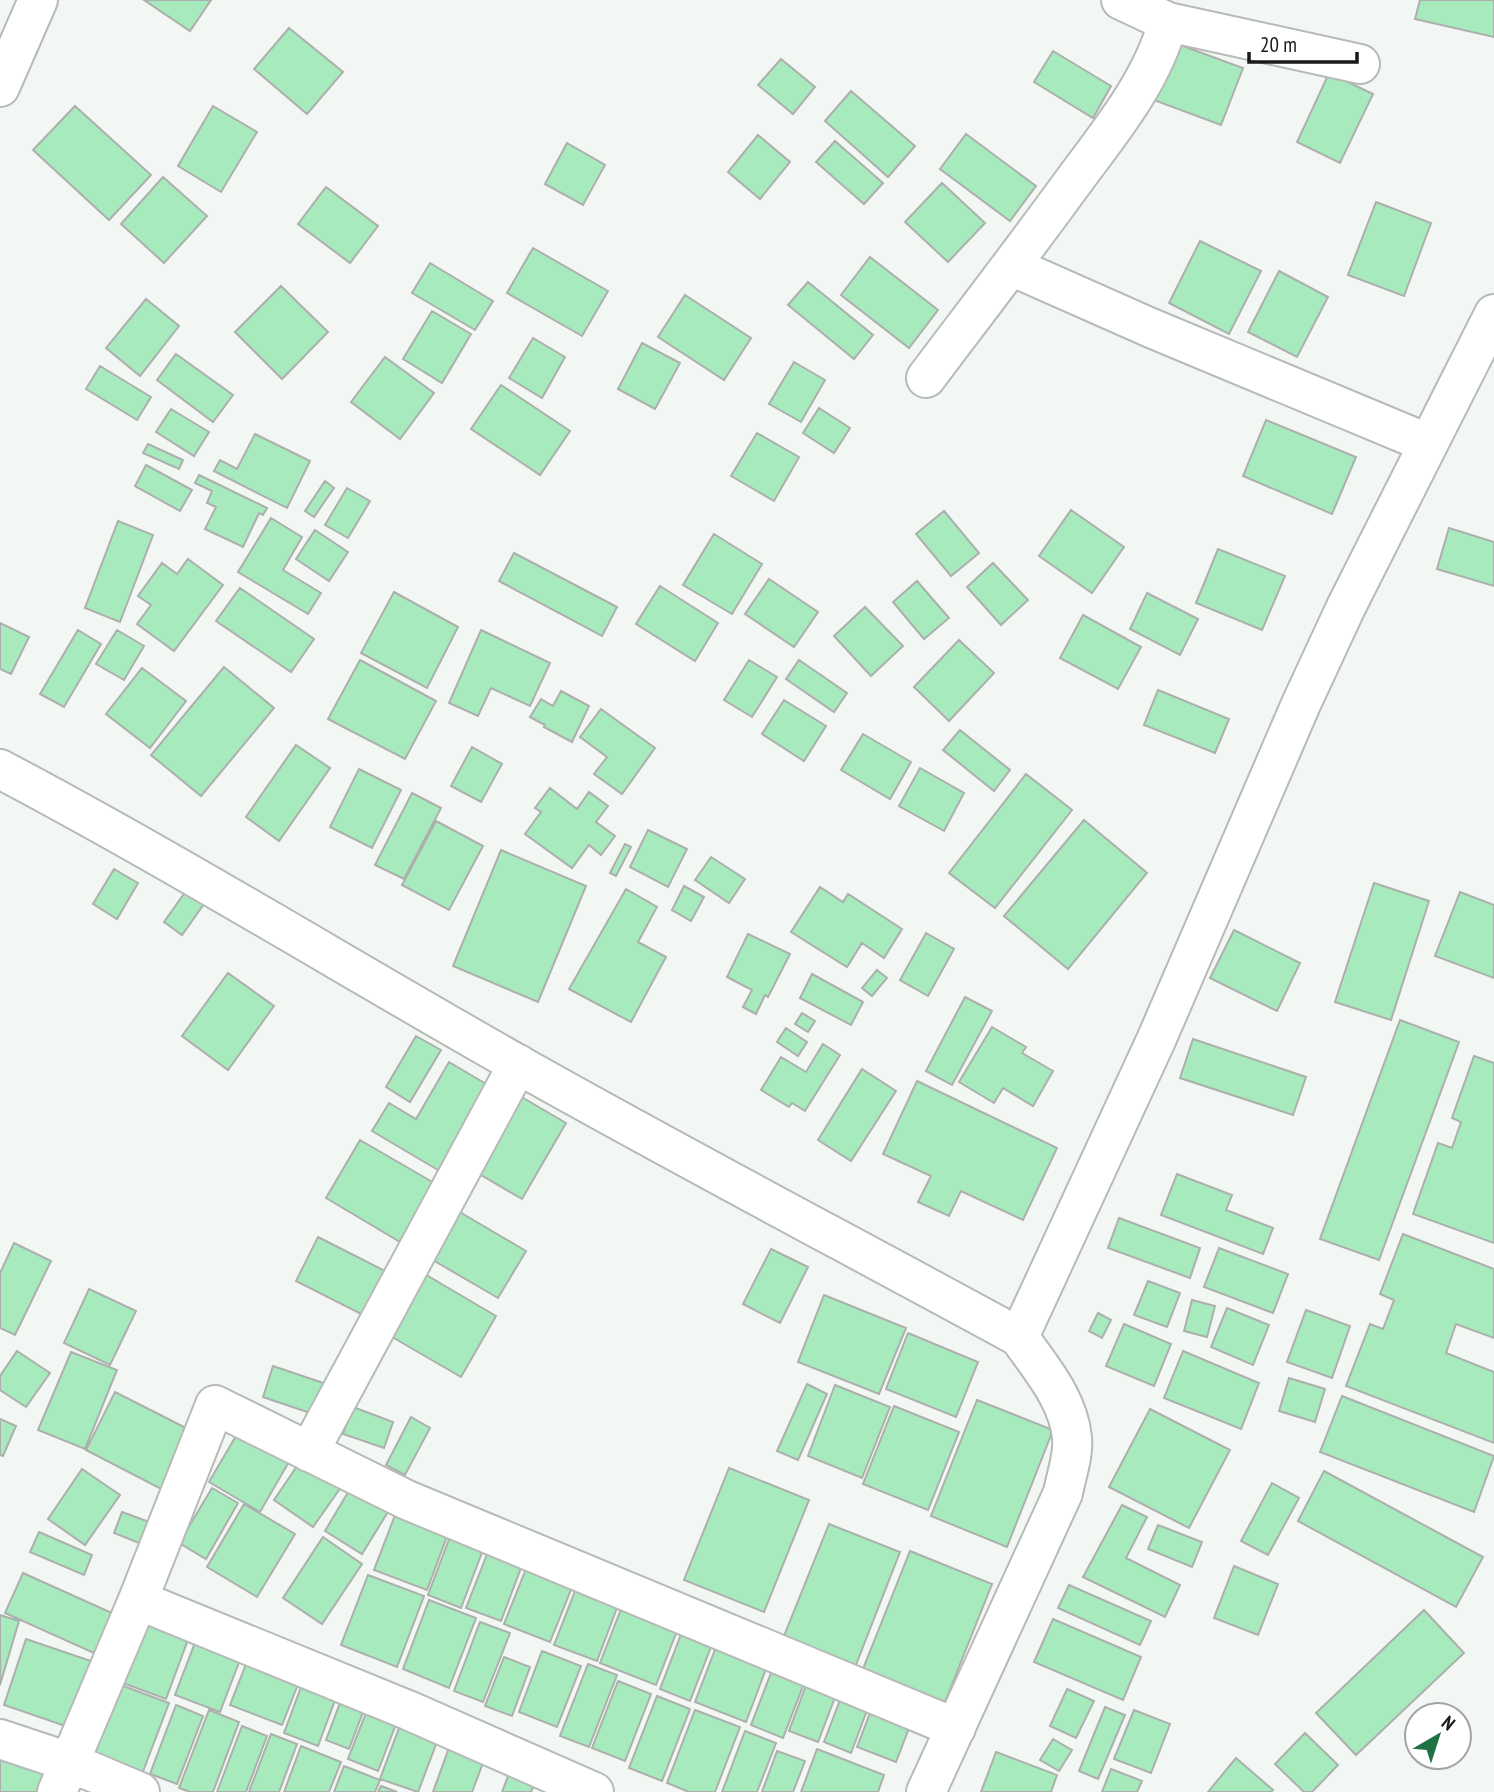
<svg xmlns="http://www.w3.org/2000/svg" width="1494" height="1792" viewBox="0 0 1494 1792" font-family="'PT Sans Narrow',sans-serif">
<rect width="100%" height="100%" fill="#f2f7f3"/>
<path fill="#a7eabd" stroke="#acb0ad" stroke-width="2" d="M144,0H211L190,31Z
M1420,0H1494V37L1415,19Z
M289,28L343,72L307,114L254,69Z
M1172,42L1243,68L1221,125L1151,99Z
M1053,51L1111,86L1093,118L1034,82Z
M781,59L815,87L793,114L758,85Z
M1329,73L1373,94L1340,163L1297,142Z
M851,91L915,146L888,177L825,121Z
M75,106L151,175L109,220L33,150Z
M213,106L257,132L221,192L178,166Z
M966,134L1036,186L1010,221L940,169Z
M758,135L790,162L760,199L728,172Z
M835,141L883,183L864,204L816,162Z
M567,143L605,165L583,205L545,184Z
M163,177L207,216L164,263L121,224Z
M942,183L985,223L948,262L905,222Z
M326,187L378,226L350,263L298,224Z
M1376,202L1431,223L1404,296L1348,275Z
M1200,241L1261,271L1229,334L1169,303Z
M533,248L608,291L582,336L507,293Z
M870,257L938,310L909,348L841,295Z
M430,263L493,301L475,330L412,293Z
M1279,271L1328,297L1297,357L1248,332Z
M808,282L873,335L854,359L788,305Z
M281,286L328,332L282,379L235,332Z
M685,295L751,338L724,380L658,337Z
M146,299L179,326L140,376L106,348Z
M432,311L471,334L442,383L403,359Z
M533,338L565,357L542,398L509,378Z
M642,343L680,363L655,409L618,389Z
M176,354L233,395L213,422L157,380Z
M385,357L434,393L400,439L351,402Z
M794,362L825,380L801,422L769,404Z
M100,366L151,397L137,420L86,389Z
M501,385L570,431L540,475L471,429Z
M819,408L850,428L834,453L803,433Z
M171,409L209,432L194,456L156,432Z
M1266,420L1356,457L1332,514L1243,476Z
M757,433L799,457L774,501L731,476Z
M255,434L310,461L287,508L214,471L220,460L237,469Z
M148,444L183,460L179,469L143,453Z
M146,465L192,490L180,511L135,486Z
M199,475L267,508L263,515L259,513L243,547L205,529L216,507L207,503L212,491L195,483Z
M325,481L334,488L314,517L305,511Z
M347,488L370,501L348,538L325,525Z
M1071,510L1124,547L1092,593L1039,556Z
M944,511L979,553L951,576L916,534Z
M271,518L302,537L283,570L321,593L308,614L238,572Z
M118,521L153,535L120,622L85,608Z
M1449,528L1494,542V586L1437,569Z
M315,530L348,552L329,581L296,559Z
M714,534L762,564L732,614L683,585Z
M1218,549L1285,576L1262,630L1196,603Z
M514,553L617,607L602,636L499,581Z
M188,559L223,585L174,651L137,624L151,605L138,596L162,563L177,574Z
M993,563L1028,600L1001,625L967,587Z
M769,579L818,612L794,647L745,614Z
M917,581L949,618L924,639L893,602Z
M660,586L718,623L695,661L636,624Z
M240,588L314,639L291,672L216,621Z
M394,592L458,627L427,688L361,653Z
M1147,593L1198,619L1180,655L1130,629Z
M865,607L903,646L871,676L834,636Z
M1083,615L1141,647L1118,689L1060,658Z
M0,623L29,637L11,674L0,669Z
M78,630L101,644L64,707L40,694Z
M117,630L144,646L124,680L96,664Z
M481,630L550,663L530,706L491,688L478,716L449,703Z
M959,640L994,673L949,721L914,687Z
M360,660L436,701L405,759L328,719Z
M749,660L777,677L752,717L724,700Z
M799,660L847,693L834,712L786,679Z
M224,667L274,708L201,796L151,755Z
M142,668L186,701L150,748L106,714Z
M1158,690L1229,719L1215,753L1144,725Z
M561,691L589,706L572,742L544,727L545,725L530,717L541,699L553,706Z
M784,700L826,726L804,761L762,734Z
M601,709L655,748L622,794L594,774L607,757L580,737Z
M960,730L1010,770L994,791L943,750Z
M863,734L911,762L890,799L841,770Z
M296,745L330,768L279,841L246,817Z
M472,747L502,764L481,802L451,786Z
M920,768L964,793L944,831L899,806Z
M359,769L401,790L372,848L330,827Z
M1026,774L1072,810L995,908L949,873Z
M550,788L577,809L589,792L608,806L596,822L615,836L601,855L589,845L572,868L525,834L541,812L535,808Z
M412,793L441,808L404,879L375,865Z
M1084,820L1147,873L1068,969L1004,916Z
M436,821L483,846L449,910L402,885Z
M648,830L687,849L668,887L630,867Z
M625,844L631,847L616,876L610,873Z
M501,850L586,886L538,1002L453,966Z
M711,857L745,879L729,903L695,880Z
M114,869L138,883L117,919L93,904Z
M1374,883L1429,901L1391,1020L1335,1002Z
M684,886L704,897L691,921L672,910Z
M820,887L843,902L848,894L902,929L884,958L862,943L847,967L791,932Z
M626,889L657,907L638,942L666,957L631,1022L569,989Z
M186,891L204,904L182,935L164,922Z
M1460,892L1494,905V978L1435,956Z
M1234,930L1300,963L1277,1011L1210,978Z
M926,933L954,949L928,996L900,980Z
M748,934L790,954L768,997L765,995L756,1014L743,1007L752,990L727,977Z
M877,970L887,978L872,996L862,988Z
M228,973L274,1006L228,1070L182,1036Z
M812,974L863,1002L851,1025L800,998Z
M965,997L992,1011L952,1085L926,1071Z
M802,1013L815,1021L808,1032L795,1024Z
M1400,1020L1459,1042L1379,1260L1320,1239Z
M992,1027L1026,1047L1022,1053L1053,1071L1033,1106L1003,1088L994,1103L959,1082Z
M786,1028L807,1042L798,1056L777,1042Z
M416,1036L441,1050L410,1102L386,1087Z
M1193,1039L1306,1077L1293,1115L1180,1078Z
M823,1044L840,1055L805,1111L792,1103L789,1107L761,1090L781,1057L806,1072Z
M1474,1056L1494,1063V1243L1413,1214L1438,1143L1452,1148L1461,1122L1452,1118Z
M449,1062L498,1091L448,1176L372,1131L389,1103L416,1119Z
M862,1069L896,1091L851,1161L818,1140Z
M917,1081L1057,1148L1023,1220L961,1191L949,1216L918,1202L931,1176L883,1154Z
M513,1092L566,1123L522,1199L469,1168Z
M360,1140L441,1187L407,1246L326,1198Z
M1177,1174L1232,1195L1226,1210L1273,1228L1263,1254L1161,1215Z
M458,1211L526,1251L498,1298L431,1259Z
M1119,1218L1200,1248L1190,1278L1108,1248Z
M1403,1234L1494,1269V1338L1456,1324L1446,1353L1494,1372V1443L1346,1386L1370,1324L1383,1329L1394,1300L1380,1294Z
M318,1237L391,1274L369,1318L296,1281Z
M14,1243L51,1261L15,1335L0,1328V1273Z
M1219,1248L1288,1274L1273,1313L1204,1287Z
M771,1249L808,1267L780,1323L743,1304Z
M423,1273L496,1316L461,1377L387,1334Z
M1148,1281L1180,1293L1167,1327L1134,1315Z
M89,1289L136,1311L110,1365L64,1343Z
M824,1295L906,1328L879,1394L798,1362Z
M1192,1300L1215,1306L1207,1337L1184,1331Z
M1227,1308L1269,1325L1253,1365L1211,1347Z
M1306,1310L1350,1326L1332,1378L1287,1362Z
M1098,1313L1111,1320L1102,1338L1089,1331Z
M1124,1324L1171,1344L1154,1386L1106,1366Z
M908,1333L978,1362L956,1417L886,1389Z
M17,1351L50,1373L26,1407L0,1390V1376Z
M1183,1351L1259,1383L1241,1429L1164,1398Z
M71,1352L117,1370L85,1449L38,1430Z
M273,1366L332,1386L322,1417L263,1397Z
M1289,1378L1325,1389L1315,1422L1279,1411Z
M807,1384L827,1394L798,1460L777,1451Z
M835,1385L890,1407L862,1478L808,1456Z
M115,1392L192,1431L163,1490L86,1450Z
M1342,1396L1494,1456L1474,1512L1320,1452Z
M977,1400L1053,1430L1007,1547L931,1516Z
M894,1406L959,1432L928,1510L863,1484Z
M353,1407L393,1422L384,1448L343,1434Z
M1150,1409L1230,1450L1189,1528L1109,1487Z
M411,1417L430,1428L405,1475L386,1465Z
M0,1419L16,1426L3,1456L0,1455Z
M243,1424L294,1453L260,1512L209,1482Z
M306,1453L346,1480L313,1527L274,1500Z
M729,1468L809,1500L764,1612L684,1580Z
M82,1469L120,1495L85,1545L48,1519Z
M1324,1471L1483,1557L1456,1607L1298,1521Z
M356,1479L394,1502L362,1554L325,1531Z
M1272,1483L1299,1498L1268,1555L1241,1541Z
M212,1488L238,1503L206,1559L179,1543Z
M244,1504L295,1534L257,1597L207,1567Z
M1122,1505L1147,1517L1126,1558L1180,1585L1165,1617L1083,1577Z
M397,1510L449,1531L427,1590L374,1570Z
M122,1512L163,1527L154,1549L114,1533Z
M829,1524L900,1552L852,1675L780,1646Z
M1158,1525L1202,1542L1192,1567L1148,1549Z
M454,1526L487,1539L461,1608L428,1595Z
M39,1532L92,1555L84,1575L30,1552Z
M323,1537L362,1564L322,1624L283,1598Z
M493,1539L527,1552L501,1621L466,1608Z
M910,1551L992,1584L943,1707L861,1674Z
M530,1559L576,1577L550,1642L504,1624Z
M1234,1566L1278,1584L1258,1635L1214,1618Z
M23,1573L123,1618L105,1658L5,1613Z
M368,1575L424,1596L397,1667L341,1645Z
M579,1581L621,1597L597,1661L554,1645Z
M1069,1585L1151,1621L1140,1645L1058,1608Z
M627,1594L683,1615L656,1685L600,1663Z
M429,1600L476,1618L449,1688L403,1669Z
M148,1609L193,1626L166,1699L120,1682Z
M1424,1610L1464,1653L1356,1755L1316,1713Z
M0,1615L19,1621L0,1685Z
M687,1619L717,1631L690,1701L660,1689Z
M1053,1619L1141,1657L1123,1700L1034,1662Z
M480,1622L510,1633L483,1702L454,1691Z
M201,1627L246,1644L220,1712L175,1695Z
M721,1634L772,1653L746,1722L695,1702Z
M26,1639L97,1663L74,1729L4,1705Z
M252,1649L304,1669L282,1725L230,1705Z
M542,1651L581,1666L557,1727L519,1712Z
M504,1657L530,1667L512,1716L485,1706Z
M776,1660L808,1673L783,1738L751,1725Z
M588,1664L617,1675L589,1747L560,1736Z
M307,1671L341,1684L318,1746L284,1733Z
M811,1672L840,1684L818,1742L789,1731Z
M618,1681L651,1694L625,1761L592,1748Z
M118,1684L169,1703L142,1774L91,1755Z
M346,1687L369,1696L349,1749L326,1740Z
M845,1687L872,1697L851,1753L824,1742Z
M1067,1689L1094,1701L1076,1738L1050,1726Z
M657,1696L690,1709L662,1781L629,1768Z
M371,1700L401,1711L378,1771L348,1759Z
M875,1700L914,1715L896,1762L857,1747Z
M176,1705L203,1716L177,1784L150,1774Z
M1105,1707L1125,1715L1098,1779L1079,1771Z
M209,1710L239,1722L213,1792H190L179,1788Z
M695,1710L740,1727L715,1792H689L667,1783Z
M1134,1710L1170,1724L1151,1773L1114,1759Z
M405,1712L443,1726L418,1792L380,1779Z
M242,1726L267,1736L246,1792H217Z
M745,1731L776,1743L757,1792H722Z
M1305,1733L1338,1765L1312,1792H1304L1275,1764Z
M271,1734L297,1744L279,1792H249Z
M454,1734L489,1747L472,1792H433Z
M1053,1739L1072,1750L1059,1771L1040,1760Z
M0,1742L56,1761L45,1792H0Z
M301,1746L341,1762L329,1792H284Z
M817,1749L884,1775L878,1792H801Z
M777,1751L805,1761L793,1792H762Z
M996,1752L1057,1775L1051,1792H981Z
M1236,1758L1273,1790L1271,1792H1208Z
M513,1763L539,1773L531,1792H502Z
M344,1766L380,1780L375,1792H334Z
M1111,1769L1142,1781L1137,1792H1102Z
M381,1786L397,1792H378Z"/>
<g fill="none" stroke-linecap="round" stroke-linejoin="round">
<defs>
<path id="minor" d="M1121,0L1168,22L1360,64
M0,87L38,0
M1011,266L1151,328L1427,443
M926,378C975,313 1025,248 1073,182C1109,133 1152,82 1168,22
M0,769C176,862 346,967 519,1065C684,1158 852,1246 1019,1337L1157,1038L1301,704L1346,607L1494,314
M309,1452L518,1064
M138,1600L410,1711L594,1792
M0,1739L69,1762L140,1792
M57,1792L138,1600L215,1405L407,1500L956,1728
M926,1792L1063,1493C1066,1476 1074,1455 1072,1438C1069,1400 1040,1367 1019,1337"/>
</defs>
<use href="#minor" stroke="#b7bbb8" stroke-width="42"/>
<use href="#minor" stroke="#fff" stroke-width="38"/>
</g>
<g transform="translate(1438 1736) rotate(39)"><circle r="33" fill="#ffffff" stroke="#a3a4a3" stroke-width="2"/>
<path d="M0-5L12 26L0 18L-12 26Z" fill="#1f7244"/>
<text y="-10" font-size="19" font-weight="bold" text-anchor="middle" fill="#191b1a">N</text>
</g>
<path d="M1249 52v10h108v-10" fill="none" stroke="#191b1a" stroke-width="3.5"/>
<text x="1260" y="52" font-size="21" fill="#191b1a" stroke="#ffffff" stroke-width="5" paint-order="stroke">20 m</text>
</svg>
